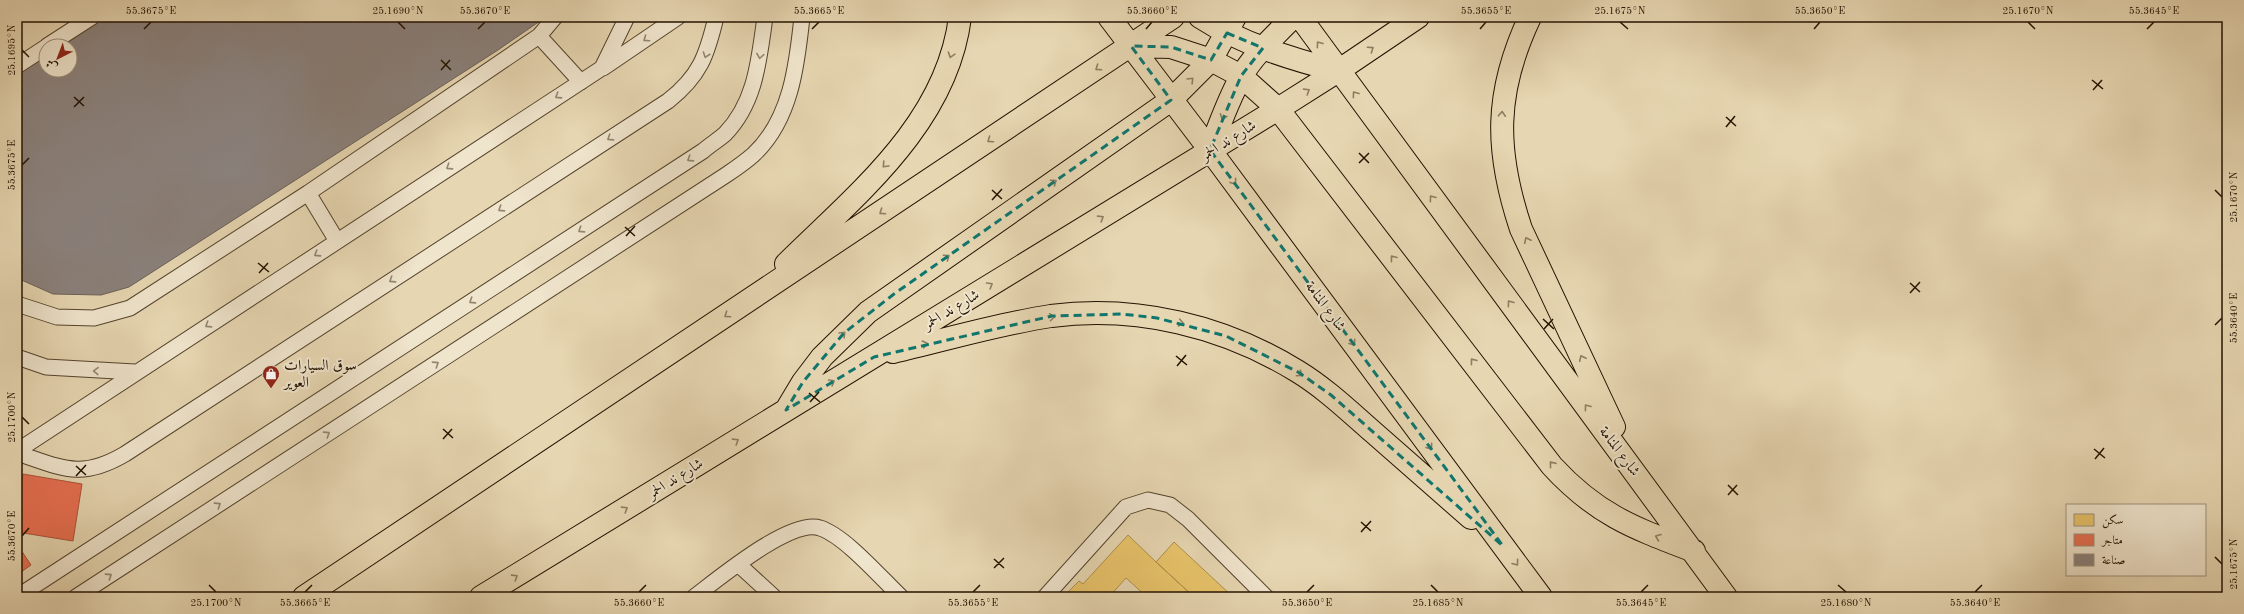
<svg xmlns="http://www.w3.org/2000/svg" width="2244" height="614" viewBox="0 0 2244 614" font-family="'Old Standard TT',Amiri,serif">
<rect width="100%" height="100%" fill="#e6d6b1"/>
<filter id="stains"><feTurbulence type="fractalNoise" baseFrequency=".005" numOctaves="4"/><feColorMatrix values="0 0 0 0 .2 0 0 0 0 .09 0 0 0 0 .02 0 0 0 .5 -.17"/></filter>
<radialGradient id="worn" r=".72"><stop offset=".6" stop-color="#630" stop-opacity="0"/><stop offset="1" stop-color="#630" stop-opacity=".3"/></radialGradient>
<path fill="#e9c46a" stroke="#ae8f4a" d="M1128,535L1156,562L1194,597H1147L1126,578L1109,597H1063L1079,581L1083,584Z
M1174,542L1233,597H1194L1156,562Z"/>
<path fill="#e76f51" stroke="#ac5339" d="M23,474L82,484L73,541L17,532V512Z
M17,544L31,565L17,575Z"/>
<path fill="#8a817c" stroke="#6b6057" d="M100,17H543L540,21L498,50L129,287L101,295L53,294L17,278V70L46,51V70H70V46H54Z"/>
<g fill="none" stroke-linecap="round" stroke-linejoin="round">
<defs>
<path id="lane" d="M539,36L581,82
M47,46L92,17
M17,66L46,47
M603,68L678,17
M308,193L337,241
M17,304L57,317L94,318L130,308L308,193L539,36L555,17
M17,357L46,367L135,372
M17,451L602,68L627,17
M17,453C62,468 81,480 125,454L668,101C700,76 707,55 716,17
M738,564L774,597
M17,597L703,151C710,145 718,140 725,134C756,102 759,59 765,17
M76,597L726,175C735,169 745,162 753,155C791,120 797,65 802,17
M694,597C718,579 791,518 820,528C845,536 881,578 901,597
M1045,597L1126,507L1148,500L1170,505L1188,519L1266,597"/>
<path id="primary" d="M1109,17L1210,150L1541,597
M1200,17C1242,44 1291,59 1338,71
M1300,17L1726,597
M1530,17C1494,93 1495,151 1521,229L1614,427
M1131,46L1171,47L1211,60L1241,76L1278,109L1552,466C1597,515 1634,528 1694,551
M1210,150C1219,126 1228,100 1241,77C1254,54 1275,36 1293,17
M786,264C857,194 947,123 960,17
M893,352C945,340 998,324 1051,316C1137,305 1224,326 1297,371C1325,388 1349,411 1373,432C1406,461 1438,489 1471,518
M788,407L803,382L822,357L868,312L1171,100L1211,60L1235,17
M304,597L1173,17
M481,597L1278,109L1338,71L1418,17"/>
</defs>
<use href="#lane" stroke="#54432c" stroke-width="17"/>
<use href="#primary" stroke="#231200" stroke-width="24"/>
<use href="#lane" stroke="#efe4cc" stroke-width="15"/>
<use href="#primary" stroke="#e6d6b1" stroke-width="22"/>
</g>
<defs><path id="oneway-chevron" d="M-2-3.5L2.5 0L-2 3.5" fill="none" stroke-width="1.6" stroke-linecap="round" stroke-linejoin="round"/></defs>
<g stroke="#938670">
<use href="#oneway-chevron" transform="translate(646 39) rotate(146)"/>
<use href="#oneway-chevron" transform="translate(706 55) rotate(109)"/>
<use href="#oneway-chevron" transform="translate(760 56) rotate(99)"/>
<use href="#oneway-chevron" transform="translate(558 96) rotate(147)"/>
<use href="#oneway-chevron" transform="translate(610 138) rotate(147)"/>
<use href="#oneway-chevron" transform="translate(690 159) rotate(147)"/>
<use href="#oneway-chevron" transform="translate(449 167) rotate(147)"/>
<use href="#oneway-chevron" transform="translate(501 209) rotate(147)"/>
<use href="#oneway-chevron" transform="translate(581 230) rotate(147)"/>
<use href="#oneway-chevron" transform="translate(317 254) rotate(147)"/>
<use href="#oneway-chevron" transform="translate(392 280) rotate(147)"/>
<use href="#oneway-chevron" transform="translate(472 301) rotate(147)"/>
<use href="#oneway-chevron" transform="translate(208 325) rotate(147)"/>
<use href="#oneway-chevron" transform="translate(436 364) rotate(-33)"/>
<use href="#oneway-chevron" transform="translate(96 371) rotate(-178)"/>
<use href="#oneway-chevron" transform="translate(327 434) rotate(-33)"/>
<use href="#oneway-chevron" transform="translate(218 505) rotate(-33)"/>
<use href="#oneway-chevron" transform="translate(109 576) rotate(-33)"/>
</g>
<g stroke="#8e7e61">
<use href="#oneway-chevron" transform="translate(1319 44) rotate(-126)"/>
<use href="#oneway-chevron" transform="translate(1371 49) rotate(-34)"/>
<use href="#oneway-chevron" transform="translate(951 55) rotate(108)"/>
<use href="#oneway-chevron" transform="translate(1098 68) rotate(146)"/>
<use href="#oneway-chevron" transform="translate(1191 80) rotate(-45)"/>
<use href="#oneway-chevron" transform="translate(1307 91) rotate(-32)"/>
<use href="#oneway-chevron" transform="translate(1355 94) rotate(-126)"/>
<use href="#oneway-chevron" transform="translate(1502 114) rotate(-87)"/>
<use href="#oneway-chevron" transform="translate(1223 117) rotate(111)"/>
<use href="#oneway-chevron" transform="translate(990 140) rotate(146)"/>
<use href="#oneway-chevron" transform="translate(885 165) rotate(133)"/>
<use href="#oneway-chevron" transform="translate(1054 182) rotate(-35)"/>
<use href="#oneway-chevron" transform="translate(1234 182) rotate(54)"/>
<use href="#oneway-chevron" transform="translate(1432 198) rotate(-127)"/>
<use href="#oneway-chevron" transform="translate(882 212) rotate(146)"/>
<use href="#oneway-chevron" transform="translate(1101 218) rotate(-32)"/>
<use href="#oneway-chevron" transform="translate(1527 240) rotate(-115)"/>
<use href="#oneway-chevron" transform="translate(947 257) rotate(-35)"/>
<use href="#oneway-chevron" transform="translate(1393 258) rotate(-128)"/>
<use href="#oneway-chevron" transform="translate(990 285) rotate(-31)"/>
<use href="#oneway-chevron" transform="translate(1510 303) rotate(-127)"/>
<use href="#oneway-chevron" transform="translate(727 315) rotate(146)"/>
<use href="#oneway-chevron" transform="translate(1052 317) rotate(-7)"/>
<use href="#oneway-chevron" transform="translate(1181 323) rotate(12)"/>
<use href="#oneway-chevron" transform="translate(843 334) rotate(-45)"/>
<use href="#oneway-chevron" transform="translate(1353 343) rotate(54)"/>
<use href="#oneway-chevron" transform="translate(925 344) rotate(-13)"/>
<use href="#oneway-chevron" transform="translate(1582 358) rotate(-115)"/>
<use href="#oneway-chevron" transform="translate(1473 361) rotate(-128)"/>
<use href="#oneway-chevron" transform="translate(1300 374) rotate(34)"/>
<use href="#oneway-chevron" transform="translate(832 382) rotate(-31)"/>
<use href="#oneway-chevron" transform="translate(1587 407) rotate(-127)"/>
<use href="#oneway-chevron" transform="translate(736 441) rotate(-32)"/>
<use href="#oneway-chevron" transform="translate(1430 447) rotate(54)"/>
<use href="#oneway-chevron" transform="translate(1552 464) rotate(-129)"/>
<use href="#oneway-chevron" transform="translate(625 509) rotate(-32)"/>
<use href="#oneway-chevron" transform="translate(1658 537) rotate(-158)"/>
<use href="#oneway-chevron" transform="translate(1516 563) rotate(53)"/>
<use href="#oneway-chevron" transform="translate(515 577) rotate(-32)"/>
</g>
<path fill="none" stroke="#0f766e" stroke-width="3" stroke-dasharray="8 5" stroke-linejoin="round" d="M1227,33L1263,48L1241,76L1210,150L1503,546L1331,395L1298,372L1226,336L1157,318L1122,314L1052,316L874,357L786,410L803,382L844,333L894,294L1171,100L1131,46L1171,47L1211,60Z"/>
<path fill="none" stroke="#231200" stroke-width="1.5" d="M398,22L405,29M1620,22L1628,29M2028,22L2035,29M144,29L151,22M478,29L485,22M812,29L819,22M1146,29L1152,22M1480,29L1486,22M1814,29L1820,22M2147,29L2154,22M22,50L29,57M441,60L451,70M441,70L450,60M2092,80L2103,89M2093,90L2102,80M74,97L84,106M74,107L84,97M1726,117L1736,126M1726,127L1735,116M1359,153L1369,163M1359,163L1369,153M22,165L29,158M992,190L1002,199M2215,190L2222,197M992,200L1002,189M625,227L635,236M626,236L635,226M258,263L269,272M259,273L268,263M1910,283L1920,292M1910,293L1920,282M1543,319L1554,329M2215,325L2222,318M1544,329L1553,319M1176,356L1187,365M1177,366L1186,355M809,393L820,402M810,402L819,392M22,417L29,424M443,429L453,438M443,439L452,429M2094,449L2105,458M2095,459L2104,448M76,466L86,475M76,476L86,465M1728,485L1738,495M1728,495L1737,485M1361,522L1371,531M1361,532L1371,521M22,536L29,528M2215,557L2222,564M994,559L1004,568M994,568L1004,558M209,585L216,592M1431,585L1438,592M1838,585L1846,592M305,592L312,585M639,592L646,585M973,592L980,585M1307,592L1314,585M1641,592L1648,585M1975,592L1982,585"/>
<defs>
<symbol id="shop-pin" viewBox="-11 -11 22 30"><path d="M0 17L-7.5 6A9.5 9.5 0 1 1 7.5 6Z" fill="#8f2418" stroke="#efe4cc"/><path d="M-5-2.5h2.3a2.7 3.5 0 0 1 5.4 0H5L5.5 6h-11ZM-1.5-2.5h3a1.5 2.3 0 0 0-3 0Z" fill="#fff"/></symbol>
</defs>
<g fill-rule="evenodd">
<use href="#shop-pin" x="261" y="364" width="20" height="27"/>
</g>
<g text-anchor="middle" stroke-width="4" stroke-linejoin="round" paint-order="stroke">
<g font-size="15" fill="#231200" stroke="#efe4cc">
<text transform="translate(1228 140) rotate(-32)" y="5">شارع ند الحمر</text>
<text transform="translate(1326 306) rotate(54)" y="5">شارع المنامة</text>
<text transform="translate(951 309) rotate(-31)" y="5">شارع ند الحمر</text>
<text transform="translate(1620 451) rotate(53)" y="5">شارع المنامة</text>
<text transform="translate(675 478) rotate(-32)" y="5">شارع ند الحمر</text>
</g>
<g font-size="15" fill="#231200" stroke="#efe4cc" text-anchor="start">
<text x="284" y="370">سوق السيارات<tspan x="284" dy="17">العوير</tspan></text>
</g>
</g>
<rect width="2244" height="614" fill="none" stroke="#e6d6b1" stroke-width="44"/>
<rect x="2066" y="504" width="140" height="72" fill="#efe4cc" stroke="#9d907a"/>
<rect x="2074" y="514" width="20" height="12" fill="#e9c46a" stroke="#9d907a"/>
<text x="2102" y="524" font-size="12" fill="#231200">سكن</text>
<rect x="2074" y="534" width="20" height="12" fill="#e76f51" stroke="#9d907a"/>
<text x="2102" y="544" font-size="12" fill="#231200">متاجر</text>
<rect x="2074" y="554" width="20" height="12" fill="#8a817c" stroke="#9d907a"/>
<text x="2102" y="564" font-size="12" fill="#231200">صناعة</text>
<g transform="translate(58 58) rotate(222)"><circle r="19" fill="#efe4cc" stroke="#9d907a"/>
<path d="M0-3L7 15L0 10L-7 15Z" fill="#8f2418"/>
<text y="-6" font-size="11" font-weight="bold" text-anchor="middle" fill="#231200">ش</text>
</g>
<rect x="22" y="22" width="2200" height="570" fill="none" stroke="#231200" stroke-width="1.5"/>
<g font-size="10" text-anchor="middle" fill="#231200">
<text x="151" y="14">55.3675°E</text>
<text x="398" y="14">25.1690°N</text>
<text x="485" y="14">55.3670°E</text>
<text x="819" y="14">55.3665°E</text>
<text x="1152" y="14">55.3660°E</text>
<text x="1486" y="14">55.3655°E</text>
<text x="1620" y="14">25.1675°N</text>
<text x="1820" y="14">55.3650°E</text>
<text x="2028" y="14">25.1670°N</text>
<text x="2154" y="14">55.3645°E</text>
<text transform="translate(11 50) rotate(-90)" y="4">25.1695°N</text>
<text transform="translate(11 165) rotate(-90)" y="4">55.3675°E</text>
<text transform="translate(2233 197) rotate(-90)" y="4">25.1670°N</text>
<text transform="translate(2233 318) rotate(-90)" y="4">55.3640°E</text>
<text transform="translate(11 417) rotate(-90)" y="4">25.1700°N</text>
<text transform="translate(11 536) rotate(-90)" y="4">55.3670°E</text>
<text transform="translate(2233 564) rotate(-90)" y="4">25.1675°N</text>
<text x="216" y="606">25.1700°N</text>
<text x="305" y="606">55.3665°E</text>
<text x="639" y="606">55.3660°E</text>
<text x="973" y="606">55.3655°E</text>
<text x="1307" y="606">55.3650°E</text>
<text x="1438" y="606">25.1685°N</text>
<text x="1641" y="606">55.3645°E</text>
<text x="1846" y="606">25.1680°N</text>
<text x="1975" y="606">55.3640°E</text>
</g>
<rect width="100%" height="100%" filter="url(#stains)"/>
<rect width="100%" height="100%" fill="url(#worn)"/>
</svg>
